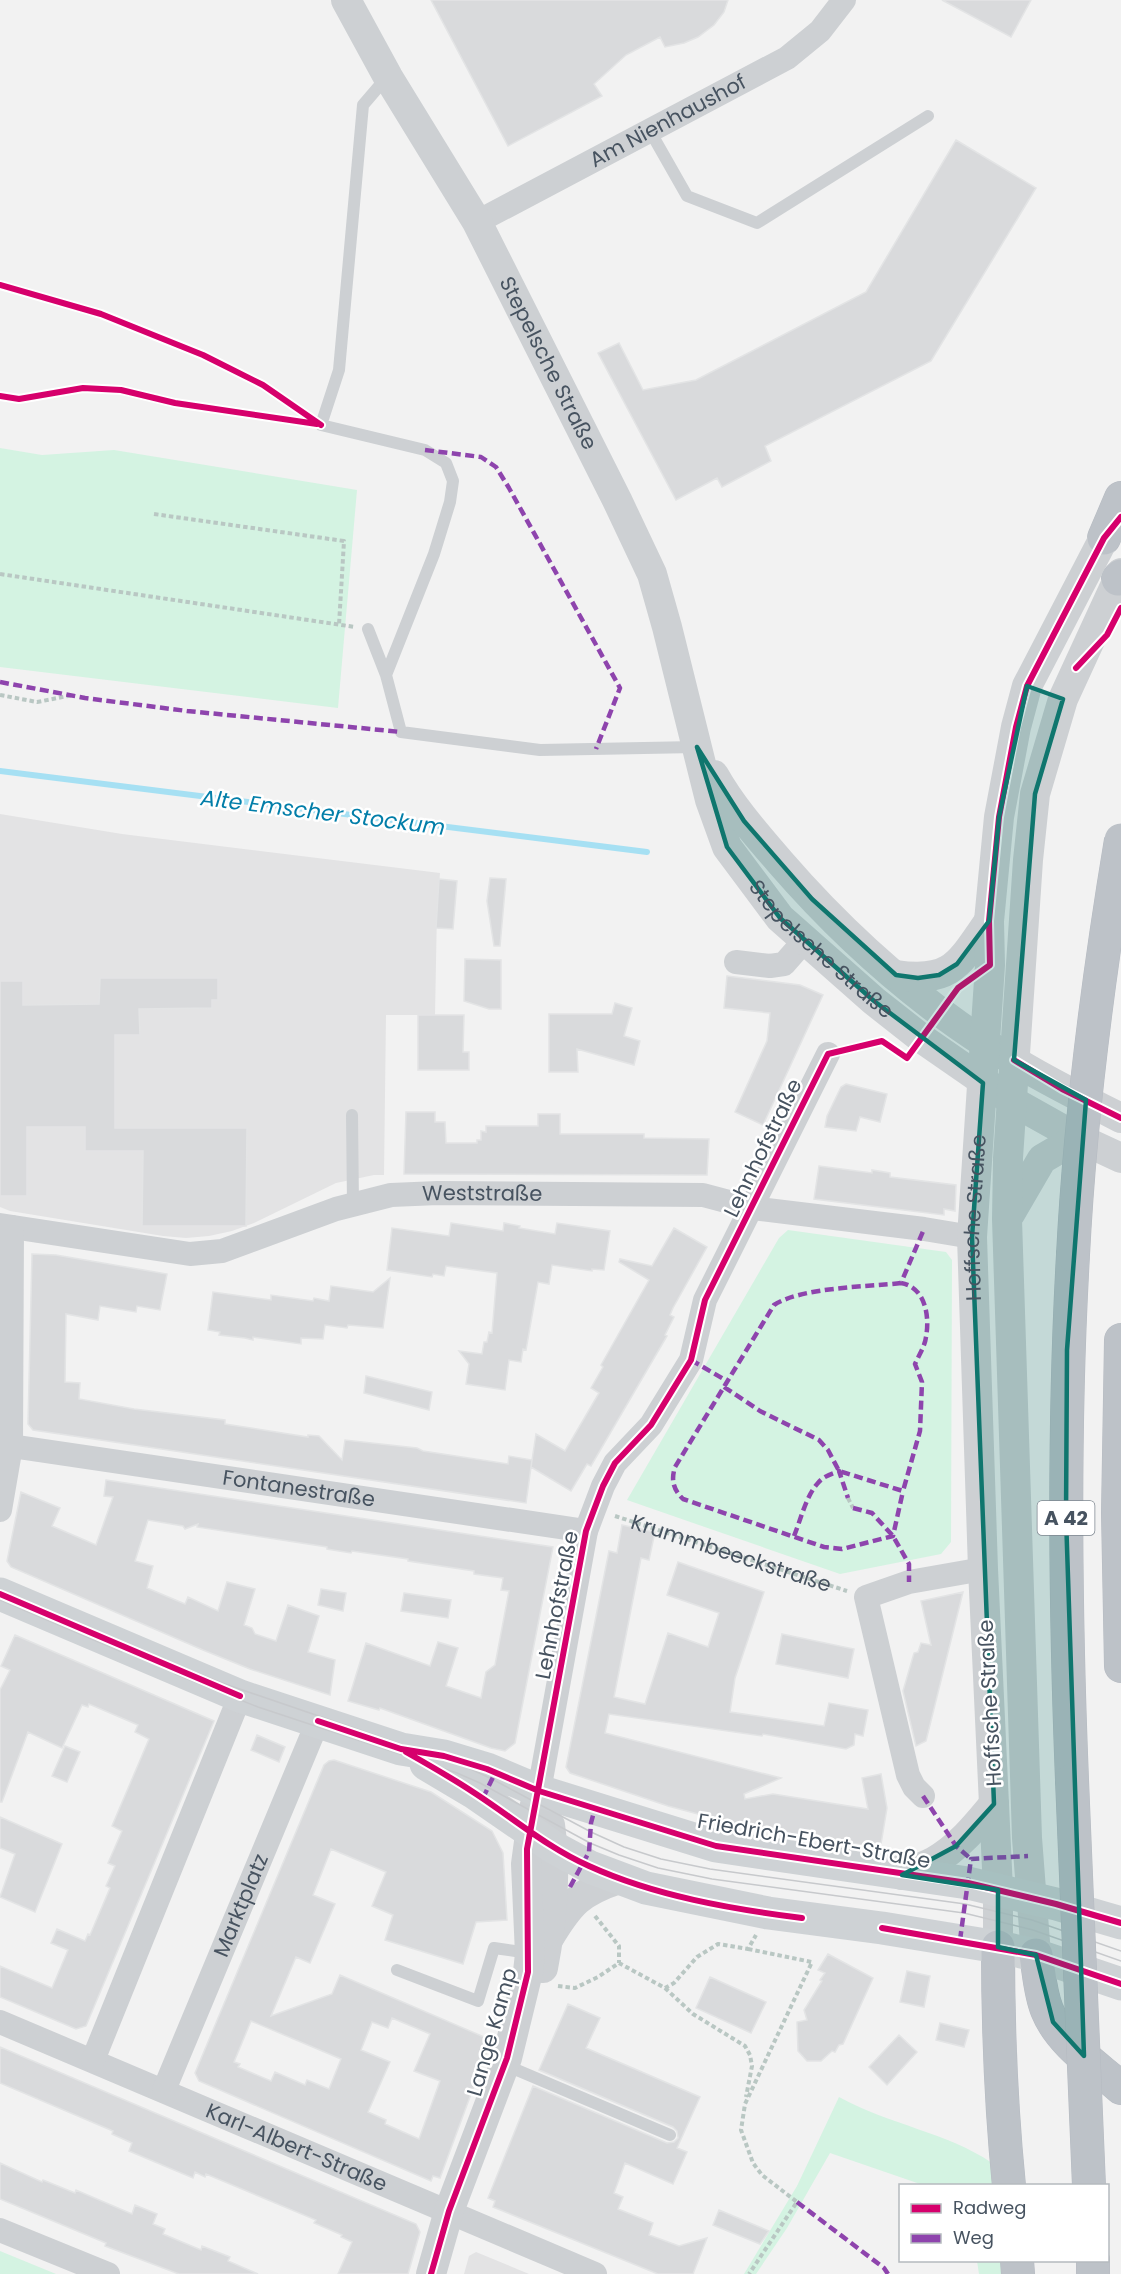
<svg xmlns="http://www.w3.org/2000/svg" width="1121" height="2274" viewBox="0 0 1121 2274" font-family="Poppins,sans-serif">
<rect width="100%" height="100%" fill="#f2f2f2"/>
<path fill="#e3e3e4" d="M0,814L122,834L440,873L437,910L435,1015H386L384,1175H374L336,1183L254,1223L232,1231L209,1236L186,1238L163,1236L10,1211L0,1207Z
M476,2252L529,2274H464L469,2256Z"/>
<path fill="#d4f3e2" d="M0,448L42,455L114,450L357,490L338,708L0,667Z
M788,1230L946,1252L952,1260L951,1542L941,1554L840,1574L627,1500L779,1238Z
M839,2097C887,2124 949,2133 992,2163L995,2185H923L830,2153L787,2228L756,2274H744L797,2186Z
M0,2251L56,2274H0Z
M977,2261H1005L1007,2274H979Z"/>
<g fill="none" stroke-linecap="round" stroke-linejoin="round">
<path stroke="#a6e0f3" stroke-width="6" d="M0,771L647,852"/>
</g>
<path fill="#d9dadc" stroke="#e3e4e5" stroke-width="1.5" fill-rule="evenodd" d="M431,0H728L724,12L714,25L698,37L684,43L665,47L660,37L626,55L594,84L602,96L508,146Z
M942,0H1031L1011,37Z
M956,140L1036,188L931,361L765,446L771,461L722,487L717,478L676,500L598,353L619,343L643,390L696,380L866,292Z
M490,878L506,879L500,946H494L487,901Z
M439,879L457,881L453,929L436,928Z
M465,959L501,960V1009H489L464,1001Z
M727,976L800,985L823,995L763,1125L735,1112L767,1041L770,1013L724,1008Z
M100,978H218V1000H212V1008L139,1009L140,1035H115V1128H247L246,1226H142L143,1151H85V1127H27V1196H0V981H23V1005L99,1004Z
M615,1003L632,1008L624,1036L640,1041L634,1065L577,1049L578,1072H549V1014H612Z
M418,1015H464L463,1052H469V1070H418Z
M846,1084L887,1094L880,1122L860,1117L856,1131L825,1127L827,1116L841,1087Z
M406,1112H435V1122H445L446,1143H477V1140H481V1131L486,1132V1126H538V1114H560V1134H644V1138L709,1139L707,1175L404,1174Z
M819,1166L872,1173V1170L890,1173V1177L956,1185L955,1211L944,1209V1215L814,1199Z
M451,1223L503,1231L504,1223L520,1226L519,1228L555,1234L557,1223L610,1231L604,1270L592,1269V1271L552,1265L549,1284L538,1282L526,1350L523,1349L521,1362L509,1360L505,1390L466,1384L469,1364L459,1351L482,1354L484,1342H487L489,1332L492,1333L497,1273L446,1266L444,1276L433,1274L432,1277L387,1270L392,1228L449,1236Z
M674,1228L707,1247L673,1308L670,1315L674,1317L665,1335L667,1336L591,1466L587,1464L571,1491L531,1467L536,1434L565,1451L599,1393L591,1388L603,1367L601,1365L649,1280L619,1262L620,1259L652,1266Z
M32,1254L56,1255L167,1274L160,1310L137,1306L136,1312L100,1306L98,1320L66,1314L65,1382L80,1383L79,1399L134,1409L225,1420V1424L238,1426L308,1437V1435L319,1436L342,1460L345,1440L417,1448L423,1451L508,1464L509,1456L532,1460L526,1503L33,1430L28,1424Z
M390,1278L383,1328L348,1325L347,1328L325,1325L323,1339L301,1338V1344L253,1337V1340L245,1338L219,1335L220,1332L208,1330L213,1292L271,1300V1295L313,1301L314,1298L329,1301L331,1286L373,1292Z
M366,1376L432,1392L429,1410L364,1393Z
M106,1480L553,1547L515,1743L505,1751L491,1748L380,1708L379,1710L348,1701L366,1643L430,1666L438,1642L458,1648L446,1686L481,1698L486,1672L495,1665L509,1591L501,1590L503,1578L474,1574V1571L408,1561V1559L352,1551L351,1553L327,1549V1547L197,1527L198,1524L185,1529L183,1526L148,1520L135,1561L153,1566L147,1588L185,1604L188,1597L218,1611L227,1582L255,1589L244,1625L252,1628L255,1634L276,1641L288,1605L319,1616L308,1652L335,1660L330,1695L250,1669L203,1650L11,1567L7,1561L21,1492L60,1508L52,1526L96,1545L113,1497L104,1496Z
M622,1525L655,1532L649,1560L641,1558L614,1697L645,1704L668,1633L708,1647L719,1613L667,1595L678,1562L764,1592L735,1678L730,1712L824,1726L829,1703L868,1710L863,1736L855,1734L854,1745L846,1749L763,1734L762,1736L609,1714L605,1733L781,1778L744,1794L745,1799L773,1794L868,1809L862,1778L881,1774L887,1808L881,1844L874,1847L739,1825L668,1806L570,1773L566,1767L609,1551L617,1553Z
M321,1589L346,1593L343,1611L318,1605Z
M963,1592L926,1741L916,1746L903,1691L914,1653L918,1652L921,1643L931,1645L921,1601Z
M404,1593L451,1600L448,1618L401,1611Z
M782,1634L854,1649L848,1678L776,1664Z
M15,1635L214,1721L86,2026L76,2029L0,1997V1966L52,1988L68,1950L51,1943L57,1929L85,1941L88,1934L90,1935L110,1888L106,1886L115,1866L108,1863L122,1831L112,1826L149,1739L135,1732L138,1725L89,1704L88,1707L82,1705L62,1748L28,1732L2,1802H0V1690L10,1670L1,1666Z
M257,1735L285,1747L279,1762L251,1750Z
M65,1746L80,1752L67,1782L52,1776Z
M334,1760L431,1792L492,1831L503,1853L507,1920L476,1922L463,1964L385,1940L393,1915L372,1906L386,1872L331,1849L313,1895L335,1904L310,1963L296,1957L271,2016L332,1994L340,1975L491,2040L440,2178L433,2176L431,2181L199,2081L195,2073L324,1765L329,1761ZM392,2018L430,2034L414,2071L440,2081L419,2139L385,2124L386,2120L368,2112L390,2062L361,2050L372,2022L388,2028ZM251,2021L341,2059L329,2089L307,2080L305,2085L275,2072L271,2081L238,2067L240,2064L234,2062Z
M0,1817L62,1844L35,1912L0,1897L15,1854L0,1848Z
M828,1954L873,1978L843,2044L839,2045L835,2052L832,2051L821,2061H807L798,2051L797,2022L807,2020L804,2010L822,1981L820,1980L825,1973L818,1970Z
M907,1971L930,1976L924,2007L900,2002Z
M710,1977L766,2002L751,2033L696,2008Z
M568,2004L600,2018L586,2048L700,2097L677,2148L687,2152L673,2184L625,2163L614,2193L623,2197L618,2209L653,2223L649,2235L679,2246L707,2238L693,2274H658L493,2207L495,2201L488,2198L533,2086L667,2143L674,2142L678,2138L677,2131L673,2127L539,2070Z
M940,2023L969,2030L964,2047L936,2040Z
M899,2035L917,2052L887,2085L869,2067Z
M0,2047L416,2224L420,2232L408,2274H338L352,2242L341,2237L342,2235L314,2223L316,2220L206,2174L205,2177L195,2172L193,2178L129,2151L132,2143L112,2134L113,2131L0,2083Z
M0,2163L42,2182L43,2180L75,2193L76,2190L132,2214L135,2205L157,2214L153,2224L165,2229L163,2234L201,2250L202,2246L230,2257L228,2261L258,2274H179L105,2246L106,2243L0,2199Z
M719,2210L769,2231L760,2244L713,2225Z"/>
<g fill="none" stroke-linecap="round" stroke-linejoin="round">
<defs>
<path id="motorway" d="M1104,538L1121,498
M1118,579L1121,576
M1121,1340L1118,1513L1121,1666
M1072,1780C1065,1605 1063,1430 1073,1255
M998,1947C998,2026 1001,2106 1009,2186
M1036,1955C1039,1972 1040,1993 1047,2010C1060,2043 1095,2065 1121,2088
M1017,2260L1018,2274
M1093,2260V2274"/>
</defs>
<use href="#motorway" stroke="#b6bbc2" stroke-width="34"/>
<g stroke="#b9c7c3" stroke-width="4" stroke-dasharray="4.5 3" stroke-linecap="butt">
<path d="M154,514L344,541L339,625"/>
<path d="M0,574L355,627"/>
<path d="M0,695L37,702L73,695"/>
<path d="M848,1498L853,1508"/>
<path id="s1" d="M615,1516L847,1591"/>
<path d="M595,1916L619,1946V1963"/>
<path d="M748,1949L812,1962L745,2104L741,2130L753,2163L762,2175L797,2202L749,2274"/>
<path d="M558,1986L575,1988L598,1977L619,1963L665,1988L674,1983L697,1957L718,1944L748,1949L756,1935"/>
<path d="M665,1988L693,2014L745,2046L750,2055L752,2066L746,2097"/>
</g>
<path stroke="#cdd0d3" stroke-width="12" d="M650,131L687,196L757,223L928,116
M368,629L386,675L401,732L540,750L696,747
M386,675L434,554L450,502L453,481L446,463L425,450L321,425L339,370L363,105L387,77
M352,1115L353,1205
M397,1970L478,2001L494,1948L529,1953
M505,2065L670,2135"/>
<g stroke="#cdd0d3" stroke-width="24">
<path id="s2" d="M477,222L787,58L820,31L844,0"/>
<path d="M736,962L770,966L784,964L805,940"/>
<path id="s3" d="M0,1225L190,1254L222,1251L336,1209L391,1195L438,1193L703,1195L752,1208L924,1229L972,1237"/>
<path id="s4" d="M11,1446L586,1531"/>
<path d="M0,1510L11,1446L12,1227"/>
<path d="M539,1791L586,1531L603,1486L615,1463L651,1425L691,1360L705,1300L828,1054"/>
<path d="M923,1796L914,1787L908,1775L866,1597L909,1582L983,1569"/>
<path id="s5" d="M0,2022L595,2274"/>
<path d="M93,2060L240,1696"/>
<path id="s6" d="M164,2090L318,1721"/>
<path d="M0,2230L108,2274"/>
</g>
<g stroke="#cdd0d3" stroke-width="30">
<path id="s7" d="M346,0L388,77L477,222L617,500L652,574L667,627L710,800L727,847L780,918L874,1001L921,1038L1012,1101L1078,1138L1121,1158"/>
<path d="M714,775C732,807 756,834 780,862C832,922 893,979 958,1025C1009,1061 1065,1090 1121,1118"/>
<path d="M896,975C952,983 959,964 989,921"/>
<path d="M1010,1214L1042,1159L1078,1138"/>
<path d="M902,1875C912,1871 923,1867 933,1862C958,1848 976,1826 994,1804"/>
<path d="M549,1938C570,1903 580,1892 619,1879"/>
<path id="s8" d="M998,1947V1890L983,1569L972,1237L990,965L989,921L999,817L1016,727L1027,686L1104,538L1120,518"/>
<path d="M1036,1955L1027,1838L1007,1219L1008,1158L1028,860L1035,794L1063,699L1121,573"/>
<path d="M543,1968C552,1921 557,1872 550,1825"/>
<path d="M431,2274L449,2211L507,2058L528,1972L530,1954L526,1864L533,1812L539,1791"/>
</g>
<path stroke="#ced2d5" stroke-width="33" d="M0,1594L240,1696L401,1749L444,1756L487,1769L539,1791L716,1846L968,1883L1056,1904L1121,1923
M426,1764L473,1792L553,1847L590,1867L646,1888L768,1913L882,1928L998,1947L1036,1955L1121,1984"/>
<use href="#motorway" stroke="#bdc2c8" stroke-width="33"/>
<path stroke="#c7c9cc" stroke-width="1.5" d="M0,1590L173,1664L225,1684L462,1765L492,1779L591,1832L624,1847L661,1859L710,1869L965,1904L1032,1920L1121,1951
M0,1600L122,1652
M175,1674L258,1707L457,1773L480,1783L590,1843L619,1855L658,1868L712,1879L964,1913L1033,1930L1121,1961"/>
<defs>
<path id="motorway-bridge" d="M1073,1255C1080,1116 1098,978 1121,840
M1072,1780L1089,2186"/>
</defs>
<use href="#motorway-bridge" stroke="#b6bbc2" stroke-width="34" stroke-linecap="butt"/>
<use href="#motorway-bridge" stroke="#bdc2c8" stroke-width="33"/>
<path stroke="#8e44ad" stroke-width="4.5" stroke-dasharray="9 4.5" stroke-linecap="butt" d="M425,450L481,457L496,467L509,488L620,688L596,749
M0,682L85,698L187,711L401,732
M901,1283C867,1287 802,1287 774,1305L675,1467C671,1480 673,1489 683,1499L824,1547L842,1549L893,1536L903,1491
M691,1360L727,1381
M724,1387L760,1411L819,1440L828,1450L839,1471L903,1491L920,1431L922,1382L915,1364C919,1355 925,1346 926,1337C930,1316 925,1287 901,1283L924,1229
M853,1508L872,1513L893,1536L909,1564V1582
M794,1536C801,1519 806,1496 818,1483C823,1476 832,1474 839,1471L848,1498
M923,1796L956,1846L971,1859
M483,1798L495,1773
M570,1887L589,1852L591,1823L595,1808
M960,1940L971,1859L1028,1856
M797,2202L884,2268L888,2274"/>
<defs>
<path id="cycleway" d="M0,285L101,314L203,355L263,385L321,425
M0,396L19,399L83,388L121,390L175,403L317,424
M1076,668L1107,635L1121,608
M1014,1060L1062,1089L1121,1118
M0,1594L240,1696
M318,1721L401,1749L444,1756L487,1769L539,1791L716,1846L968,1883L1056,1904L1121,1923
M406,1752C429,1765 452,1778 473,1792C512,1817 546,1847 589,1866C655,1896 731,1909 802,1918
M882,1928L1036,1955L1121,1984
M431,2274L449,2211L507,2058L528,1972L527,1849L586,1531L603,1486L615,1463L651,1425L691,1360L705,1300L828,1054L882,1041L907,1058L958,988L990,965L989,921L999,817L1016,727L1027,686L1104,538L1121,517"/>
</defs>
<use href="#cycleway" stroke="#fff" stroke-width="10"/>
<use href="#cycleway" stroke="#d6006c" stroke-width="6"/>
</g>
<path fill="#0f766e" fill-opacity="0.2" stroke="#0f766e" stroke-width="4.5" stroke-linejoin="round" d="M1027,686L1063,699L1035,794L1014,1060L1086,1100L1067,1350L1066,1517L1084,2056L1053,2022L1036,1955L998,1947V1890L902,1875L956,1846L994,1804L972,1237L983,1083L874,1001L780,918L727,847L697,747L744,821L812,899L896,975L918,978L939,975L957,964L989,921L999,817Z"/>
<g text-anchor="middle" stroke-width="5" stroke-linejoin="round" paint-order="stroke">
<rect fill="#fff" stroke="#7e8790" stroke-width="1.5" x="1037.5" y="1501" width="57" height="34" rx="4.5"/>
<g font-size="20" font-weight="bold" fill="#475360">
<text x="1066" y="1525">A 42</text>
</g>
<g font-size="21" fill="#475360" stroke="#fff">
<text dy="7" stroke="none"><textPath href="#s2" startOffset="216">Am Nienhaushof</textPath></text>
<text dy="7" stroke="none"><textPath href="#s7" startOffset="416">Stepelsche Straße</textPath></text>
<text dy="7" stroke="none"><textPath href="#s7" startOffset="1074">Stepelsche Straße</textPath></text>
<text transform="translate(763 1148) rotate(-64)" y="7">Lehnhofstraße</text>
<text dy="7" stroke="none"><textPath href="#s3" startOffset="494">Weststraße</textPath></text>
<text dy="7" stroke="none"><textPath href="#s8" startOffset="730">Hoffsche Straße</textPath></text>
<text dy="7" stroke="none"><textPath href="#s4" startOffset="291">Fontanestraße</textPath></text>
<text dy="7" stroke="none"><textPath href="#s1" startOffset="122">Krummbeeckstraße</textPath></text>
<text transform="translate(557 1605) rotate(-79)" y="7">Lehnhofstraße</text>
<text transform="translate(990 1703) rotate(-93)" y="7">Hoffsche Straße</text>
<text transform="translate(814 1841) rotate(10)" y="7">Friedrich-Ebert-Straße</text>
<text dy="7" stroke="none"><textPath href="#s6" startOffset="200">Marktplatz</textPath></text>
<text transform="translate(492 2032) rotate(-74)" y="7">Lange Kamp</text>
<text dy="7" stroke="none"><textPath href="#s5" startOffset="322">Karl-Albert-Straße</textPath></text>
</g>
<g font-size="22" font-style="italic" fill="#027ea9" stroke="#fff">
<text transform="translate(323 812) rotate(7)" y="8">Alte Emscher Stockum</text>
</g>
</g>
<rect x="899" y="2184" width="210" height="78" fill="#ffffff" stroke="#b5babf" stroke-width="1.5"/>
<rect x="911" y="2204" width="30" height="9" fill="#d6006c" stroke="#b5babf" stroke-width="1.5"/>
<text x="953" y="2214" font-size="18" fill="#475360">Radweg</text>
<rect x="911" y="2234" width="30" height="9" fill="#8e44ad" stroke="#b5babf" stroke-width="1.5"/>
<text x="953" y="2244" font-size="18" fill="#475360">Weg</text>
</svg>
